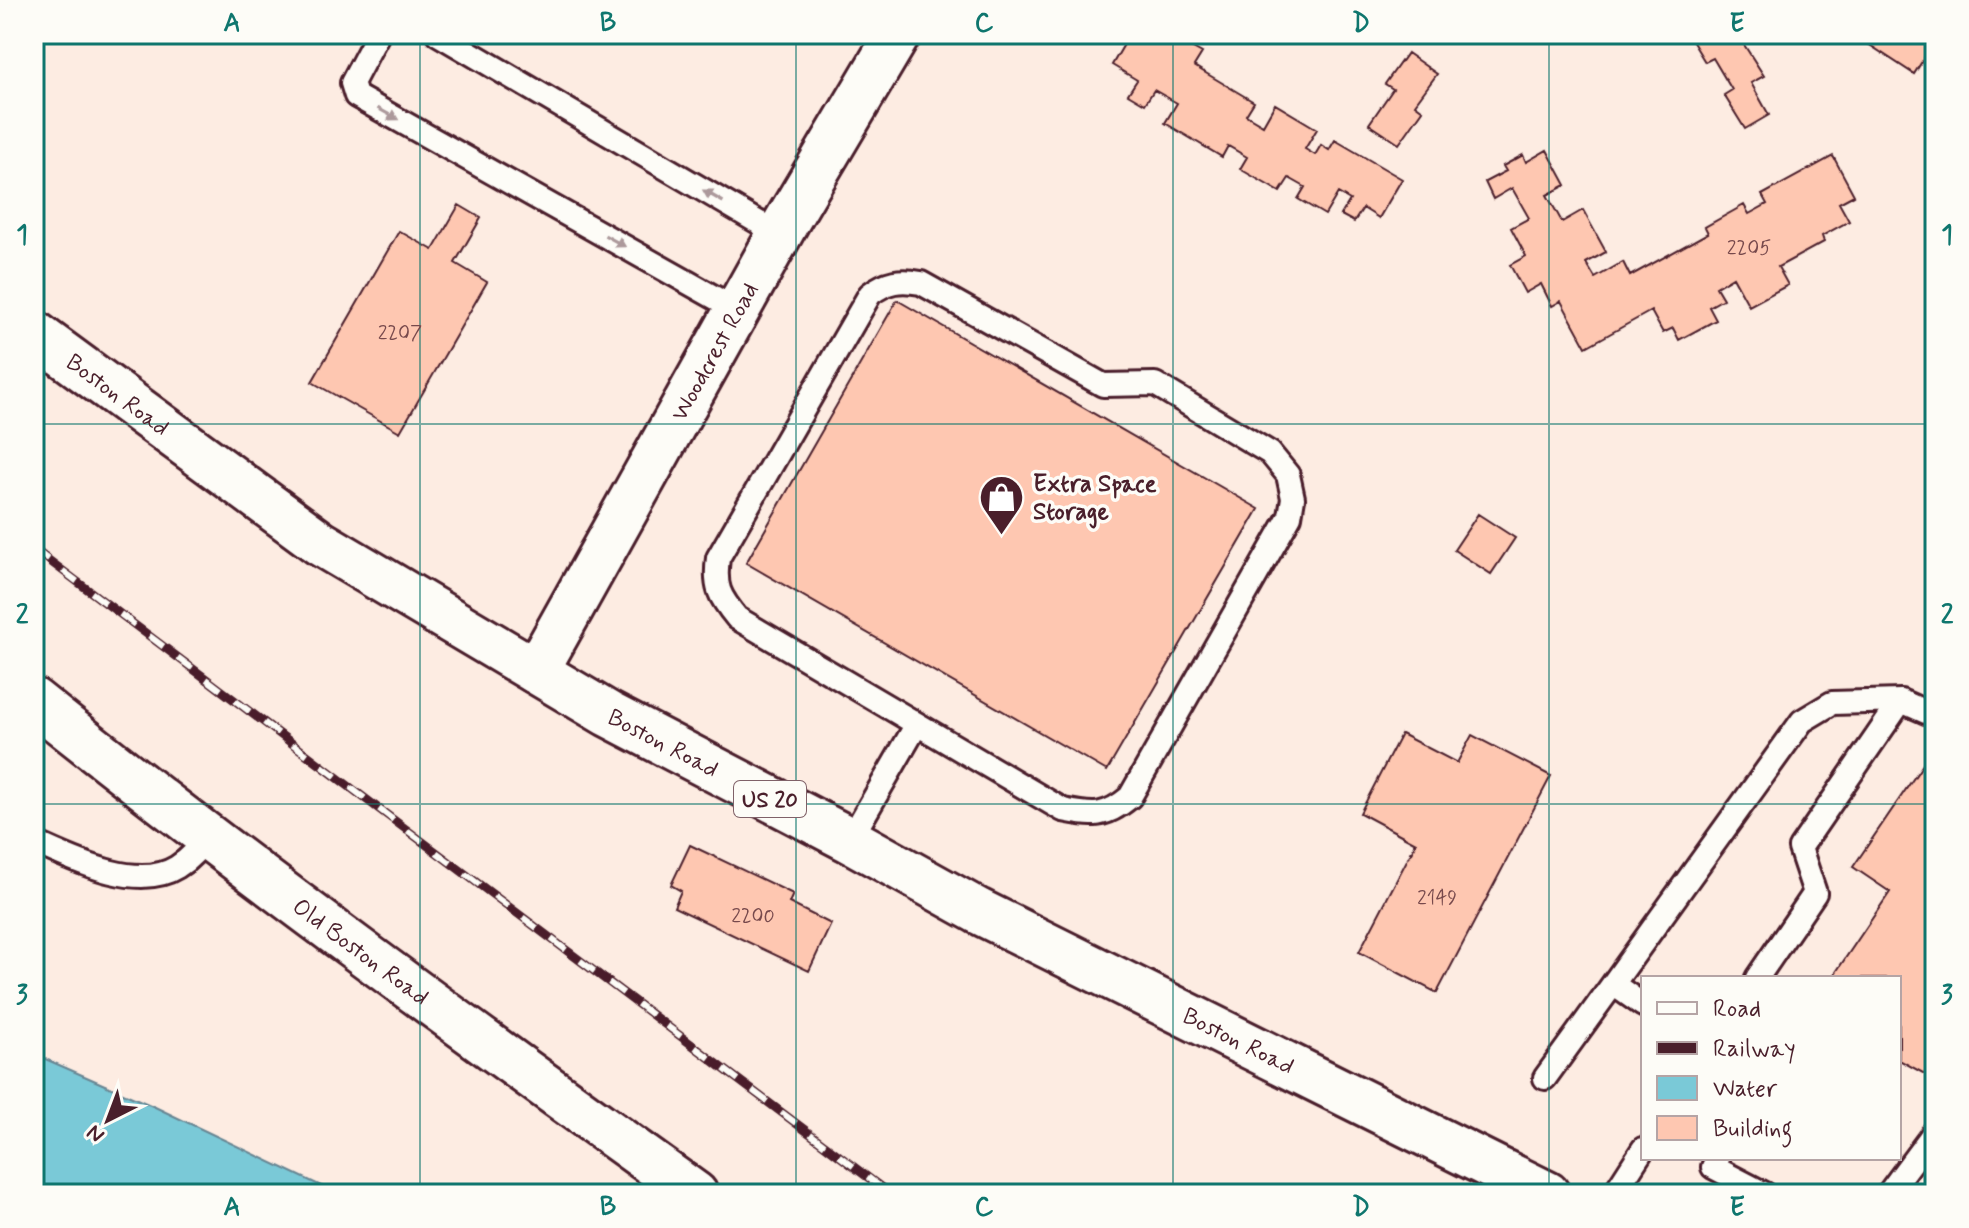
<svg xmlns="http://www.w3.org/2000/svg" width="1969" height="1228" viewBox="0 0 1969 1228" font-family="Mynerve,sans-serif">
<rect width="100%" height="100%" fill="#fdece2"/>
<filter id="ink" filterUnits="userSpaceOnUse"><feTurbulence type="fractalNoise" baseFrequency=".0125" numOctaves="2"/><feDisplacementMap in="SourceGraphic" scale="16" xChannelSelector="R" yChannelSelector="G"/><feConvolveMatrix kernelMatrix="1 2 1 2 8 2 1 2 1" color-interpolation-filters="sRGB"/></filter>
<g filter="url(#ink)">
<path fill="#7ac9d7" stroke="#678592" stroke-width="2" d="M34,1054L155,1107L338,1194H34Z"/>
<path fill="#fec7b1" stroke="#4a1f2b" stroke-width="2" d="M1130,34H1179L1177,39L1202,53L1194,66L1254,102L1246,115L1263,125L1275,104L1317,129L1305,149L1315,155L1321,145L1329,150L1335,140L1402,179L1379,218L1363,208L1354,222L1341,215L1350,200L1338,193L1325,215L1298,199L1305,187L1289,178L1280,192L1240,169L1247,157L1228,146L1222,157L1165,123L1177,103L1154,90L1145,104L1128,94L1137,80L1112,65Z
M1688,34H1731L1736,43L1741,40L1764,76L1751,83L1769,115L1745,129L1724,95L1732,90L1713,58L1705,62Z
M1853,34H1935V41L1914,74Z
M1407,53L1437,74L1415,104L1423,110L1399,144L1369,124L1393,89L1385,84Z
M1547,150L1566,185L1547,195L1562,222L1583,210L1606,252L1586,263L1595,278L1623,262L1630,276L1708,233L1705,227L1744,205L1749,214L1767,204L1762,195L1833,156L1854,195L1839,203L1849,221L1822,236L1824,242L1778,267L1788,285L1749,306L1733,277L1716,287L1723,299L1709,307L1716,320L1679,340L1673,328L1663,333L1651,311L1586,347L1561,301L1552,306L1541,284L1525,293L1510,265L1526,256L1511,228L1529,218L1512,188L1493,199L1485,182L1506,171L1503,166L1523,155L1526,162Z
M459,205L481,218L455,263L487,282L400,432L312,382L399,231L433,250Z
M897,300L1259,509L1107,771L746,563Z
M1478,514L1515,538L1491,574L1454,550Z
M1401,734L1457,763L1472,735L1551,776L1437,993L1359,952L1416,843L1360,813Z
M1926,760L1935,766V1072L1930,1074L1923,1073L1899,1060V978H1832L1890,892L1853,867Z
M690,845L793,894L789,903L831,924L809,971L674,907L681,891L671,885Z"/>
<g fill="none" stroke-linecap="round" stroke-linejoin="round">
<defs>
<path id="lane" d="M378,34L352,83L356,96L737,310
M438,34L780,235
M850,840L917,724L737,618C719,596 714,587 718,558L870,294C887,281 900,279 921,283L1103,385L1155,384L1270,453L1288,475L1293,498L1290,516L1130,797C1105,818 1093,816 1063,810L917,724
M34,842C72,859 137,892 177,867C190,859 198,849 207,837
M1757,978L1815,893L1800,848L1901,701L1935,716
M1613,984L1802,721L1832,703L1901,701
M1545,1078L1613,984L1643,1005
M1718,1158L1713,1167L1765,1194
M1614,1194L1643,1149
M1888,1194L1935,1131"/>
<g id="street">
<path id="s1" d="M536,671L787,221L898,34"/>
</g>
<g id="secondary">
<path id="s2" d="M34,701C249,873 472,1034 695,1194"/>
</g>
<g id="primary">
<path id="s3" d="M34,333L320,543L608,714L850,840L978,911L1547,1194"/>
</g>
</defs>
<use href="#lane" stroke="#4a1f2b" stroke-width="28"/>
<use href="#street" stroke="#4a1f2b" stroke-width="50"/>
<use href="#secondary" stroke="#4a1f2b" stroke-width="50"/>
<use href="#primary" stroke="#4a1f2b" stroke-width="50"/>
<use href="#lane" stroke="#fdfcf7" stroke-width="22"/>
<use href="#street" stroke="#fdfcf7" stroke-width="44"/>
<use href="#secondary" stroke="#fdfcf7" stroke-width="44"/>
<use href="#primary" stroke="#fdfcf7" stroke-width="44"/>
<defs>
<path id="rail" d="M34,549L890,1194"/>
</defs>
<use href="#rail" stroke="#4a1f2b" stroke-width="9"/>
<use href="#rail" stroke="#fdfcf7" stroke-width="6" stroke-dasharray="18" stroke-linecap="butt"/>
</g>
<defs><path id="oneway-solid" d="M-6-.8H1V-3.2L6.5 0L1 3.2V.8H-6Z" transform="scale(2)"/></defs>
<g fill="#ac999b">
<use href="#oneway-solid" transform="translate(388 114) rotate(29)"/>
<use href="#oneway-solid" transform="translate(713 196) rotate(-150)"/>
<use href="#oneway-solid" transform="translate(615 241) rotate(29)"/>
</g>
</g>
<path fill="none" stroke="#0f766e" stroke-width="2" stroke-opacity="0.55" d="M420,34V1194M796,34V1194M1173,34V1194M1549,34V1194M34,424H1935M34,804H1935"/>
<defs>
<symbol id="shop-pin" viewBox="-11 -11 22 30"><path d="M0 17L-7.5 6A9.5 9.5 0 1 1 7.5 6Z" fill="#4a1f2b" stroke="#fdfcf7"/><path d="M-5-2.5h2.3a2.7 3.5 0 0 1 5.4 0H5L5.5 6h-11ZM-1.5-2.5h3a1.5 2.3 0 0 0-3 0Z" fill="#fff"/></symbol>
</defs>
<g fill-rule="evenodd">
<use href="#shop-pin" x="976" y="472" width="51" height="69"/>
</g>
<g text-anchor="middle" stroke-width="7" stroke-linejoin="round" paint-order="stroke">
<g font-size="20" fill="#77494c">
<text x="1749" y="254">2205</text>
<text x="400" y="339">2207</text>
<text x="1437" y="904">2149</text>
<text x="753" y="922">2200</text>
</g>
<rect fill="#fdfcf7" stroke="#806168" stroke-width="2" x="734" y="781" width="72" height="36" rx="6"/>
<g font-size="22" font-weight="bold" fill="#4a1f2b">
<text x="770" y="807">US 20</text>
</g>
<g font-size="24" fill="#4a1f2b" stroke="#fdfcf7">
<text dy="8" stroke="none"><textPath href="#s1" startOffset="366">Woodcrest Road</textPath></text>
<text dy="8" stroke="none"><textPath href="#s3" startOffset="104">Boston Road</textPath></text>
<text dy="8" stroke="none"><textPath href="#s3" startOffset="752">Boston Road</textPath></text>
<text dy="8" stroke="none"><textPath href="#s2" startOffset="412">Old Boston Road</textPath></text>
<text dy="8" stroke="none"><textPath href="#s3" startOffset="1400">Boston Road</textPath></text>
</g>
<g font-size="24" font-weight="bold" fill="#4a1f2b" stroke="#fdfcf7" text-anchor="start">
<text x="1033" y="491">Extra Space<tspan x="1033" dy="28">Storage</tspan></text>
</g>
</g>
<rect width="1969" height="1228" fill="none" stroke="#fdfcf7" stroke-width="88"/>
<rect x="1641" y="976" width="260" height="184" fill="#fdfcf7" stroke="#b5a4a5" stroke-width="2"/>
<rect x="1657" y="1002" width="40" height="12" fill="#fdfcf7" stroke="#b5a4a5" stroke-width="2"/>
<text x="1713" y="1016" font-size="24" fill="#4a1f2b">Road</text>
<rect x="1657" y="1042" width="40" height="12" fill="#4a1f2b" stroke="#b5a4a5" stroke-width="2"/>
<text x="1713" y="1056" font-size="24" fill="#4a1f2b">Railway</text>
<rect x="1657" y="1076" width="40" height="24" fill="#7ac9d7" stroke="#b5a4a5" stroke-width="2"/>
<text x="1713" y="1096" font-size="24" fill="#4a1f2b">Water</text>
<rect x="1657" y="1116" width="40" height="24" fill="#fec7b1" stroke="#b5a4a5" stroke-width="2"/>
<text x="1713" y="1136" font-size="24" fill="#4a1f2b">Building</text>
<g transform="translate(108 1120) rotate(222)" stroke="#fdfcf7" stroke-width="6" paint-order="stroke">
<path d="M0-6L14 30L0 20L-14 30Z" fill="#4a1f2b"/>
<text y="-12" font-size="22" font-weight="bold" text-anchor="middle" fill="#4a1f2b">N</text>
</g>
<rect x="44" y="44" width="1881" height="1140" fill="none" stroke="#0f766e" stroke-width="3"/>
<g font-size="26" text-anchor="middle" font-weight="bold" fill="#0f766e">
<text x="232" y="31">A</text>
<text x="608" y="31">B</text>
<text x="984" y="31">C</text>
<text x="1361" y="31">D</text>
<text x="1737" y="31">E</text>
<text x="22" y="243">1</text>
<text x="1947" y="243">1</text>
<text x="22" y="623">2</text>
<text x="1947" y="623">2</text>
<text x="22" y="1003">3</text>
<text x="1947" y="1003">3</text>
<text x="232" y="1215">A</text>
<text x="608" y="1215">B</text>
<text x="984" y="1215">C</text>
<text x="1361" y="1215">D</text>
<text x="1737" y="1215">E</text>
</g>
</svg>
